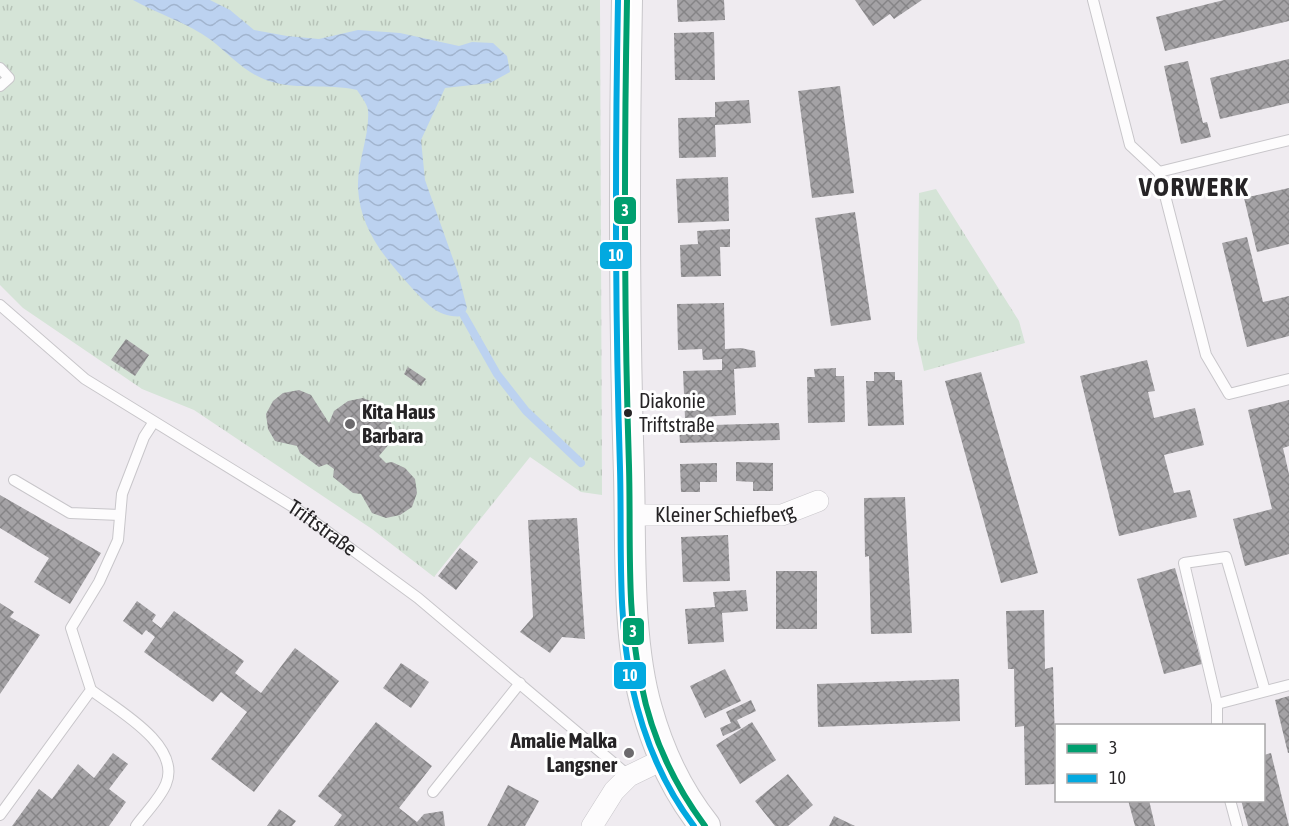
<svg xmlns="http://www.w3.org/2000/svg" width="1289" height="826" viewBox="0 0 1289 826" font-family="'Asap Condensed',sans-serif">
<defs>
<pattern id="park-tufts" width="24" height="20" patternUnits="userSpaceOnUse" patternTransform="scale(1.5)"><rect width="24" height="20" fill="#d5e4d7"/><path d="M3 7l-1-3M5 7V3M7 7l1-3M15 17l-1-3M17 17v-4M19 17l1-3" fill="none" stroke="#b7c3b8"/></pattern>
<pattern id="water-waves" width="16" height="10" patternUnits="userSpaceOnUse" patternTransform="scale(1.5)"><rect width="16" height="10" fill="#bcd2f0"/><path d="M0 5q4-4 8 0t8 0" fill="none" stroke="#a1b4ce"/></pattern>
<pattern id="building-cross-hatch" width="8" height="8" patternUnits="userSpaceOnUse" patternTransform="scale(1.5)"><rect width="8" height="8" fill="#a4a2a5"/><path d="M0 0l8 8M0 8l8-8" fill="none" stroke="#858486"/></pattern>
</defs>
<rect width="100%" height="100%" fill="#efebf0"/>
<path fill="url(#park-tufts)" d="M0,0H600L602,495L581,492L530,457L434,577L372,529L194,410L142,389L23,308L0,285Z
M936,189L1019,321L1025,343L924,371L917,339L919,193Z"/>
<path fill="url(#water-waves)" d="M133,0H210L230,10L254,30L287,36L319,39L358,30L400,33L459,46L472,42L493,43L507,56L510,72L490,83L445,88L421,140L425,180L458,273L467,308L464,316C439,319 427,304 411,287C384,257 360,229 358,188C357,162 370,135 368,110C367,103 360,95 357,90C328,83 296,91 266,80C244,72 229,54 211,40C188,23 158,14 133,0Z"/>
<g fill="none" stroke-linecap="round" stroke-linejoin="round">
<path stroke="#bcd2f0" stroke-width="8" d="M464,316L497,374L526,411L581,463"/>
</g>
<path fill="url(#building-cross-hatch)" d="M677,0H724L725,20L678,22Z
M855,0H922L894,19L890,14L873,26Z
M1224,0H1289V21L1165,51L1156,17Z
M714,32L715,80H675L674,33Z
M1289,59V103L1220,119L1210,78Z
M1188,61L1203,123L1207,122L1211,137L1181,144L1164,66Z
M840,86L854,193L812,198L798,91Z
M749,100L751,123L715,125L716,157L679,158L678,118L715,117V102Z
M728,177L729,221L678,223L676,179Z
M1289,188V244L1257,252L1244,198Z
M855,212L871,320L831,326L815,218Z
M730,229V247H720L721,276L681,277L680,245L698,244L697,231Z
M1247,237L1263,302L1289,296V336L1247,347L1222,243Z
M724,303L725,349L741,348L755,351L756,367L734,369L736,415L685,418L683,371L722,370V359L703,360L702,349L678,350L677,304Z
M126,339L149,355L135,376L111,360Z
M1147,360L1155,391L1148,392L1154,418L1195,408L1204,445L1164,455L1174,493L1190,490L1197,517L1119,536L1080,376Z
M408,367L426,379L421,386L404,374Z
M836,368V376H844L845,422L808,423L807,377H815L814,369Z
M874,372H895V380H902L904,425L868,426L866,381H874Z
M981,372L1038,573L1001,583L945,381Z
M299,390L311,395L329,423L334,411L348,401L363,398L378,404L390,420L392,426L390,443L379,456L386,463L392,462L405,468L415,479L417,493L412,507L400,515L386,518L372,513L361,494L353,493L333,477L334,469L327,464L319,467L300,453L297,446L275,441L268,429L266,414L273,401L283,393Z
M1289,400V446L1283,448L1289,474V554L1245,566L1233,519L1272,509L1248,410Z
M779,423L780,440L680,443L679,426Z
M736,462L773,463V491H753V482L736,481Z
M717,463V482H700V492H681L680,464Z
M0,495L101,553L70,604L34,582L49,558L0,528Z
M905,497L912,633L871,634L869,556L865,557L864,498Z
M577,518L585,639L562,637L550,653L520,632L533,617L528,520Z
M728,535L730,581L683,582L681,537Z
M460,548L478,562L456,590L438,576Z
M1175,568L1202,664L1164,674L1137,579Z
M776,571H817V629H776Z
M746,590L748,611L722,613L724,642L688,644L685,609L715,607L713,592Z
M137,601L156,615L152,621L161,628L174,611L244,661L235,673L261,693L295,648L339,681L254,792L211,759L247,712L221,692L213,702L144,652L155,637L146,630L142,635L123,621Z
M0,603L14,612L10,617L40,635L0,694Z
M1044,610L1045,669L1053,667L1056,784L1025,785L1024,726L1015,727L1014,669H1008L1006,611Z
M401,663L429,682L411,708L383,688Z
M725,669L741,701L705,718L690,686Z
M959,679L960,721L818,727L817,684Z
M1289,696V753H1288L1275,700Z
M751,700L756,711L737,720L741,728L723,736L720,728L731,723L726,712Z
M376,722L432,766L399,808L417,822L424,814L443,811L445,826H334L342,815L318,796Z
M752,722L776,760L740,784L716,745Z
M113,753L128,764L109,789L126,802L109,826H12L39,789L52,799L78,764L94,778Z
M1271,753L1289,826H1248L1241,800H1264V755Z
M788,774L813,805L788,826H775L755,801Z
M508,785L539,801L525,826H487Z
M1128,800H1149L1155,826H1135Z
M279,809L296,821L292,826H267Z
M834,816L855,826H829Z"/>
<g fill="none" stroke-linecap="round" stroke-linejoin="round">
<defs>
<g id="lane">
<path d="M1093,0L1130,145L1159,172L1206,355L1229,394L1289,379"/>
<path d="M0,68L9,78L0,86"/>
<path d="M1159,172L1289,140"/>
<path id="s1" d="M0,305L85,379L298,510L418,598L629,776"/>
<path d="M14,480L70,513L120,515"/>
<path d="M91,690C116,709 182,745 166,784C160,799 145,813 136,826"/>
<path d="M1217,704L1289,685"/>
<path d="M1217,726V704L1184,563L1226,557L1265,691"/>
<path d="M433,792L520,683"/>
<path d="M1230,800L1237,826"/>
<path d="M0,815L91,690L71,628L99,582L118,540L122,494L144,437L153,423"/>
</g>
<g id="street">
<path id="s2" d="M629,515H782L818,501"/>
<path d="M592,826L614,791L629,776L664,759"/>
</g>
<path id="secondary" d="M627,0C624,158 624,317 629,475C631,548 627,640 647,709C659,752 677,791 705,826"/>
</defs>
<use href="#lane" stroke="#c8c6ca" stroke-width="12"/>
<use href="#street" stroke="#c8c6ca" stroke-width="22"/>
<use href="#secondary" stroke="#c8c6ca" stroke-width="32"/>
<use href="#lane" stroke="#fdfcfd" stroke-width="10"/>
<use href="#street" stroke="#fdfcfd" stroke-width="21"/>
<use href="#secondary" stroke="#fdfcfd" stroke-width="30"/>
<defs>
<path id="bus-1" d="M627,0C624,155 624,311 629,466C631,538 626,612 641,683C651,735 673,783 705,826"/>
<path id="bus-2" d="M618,0C615,156 615,312 620,468C622,540 617,615 632,686C643,736 662,784 694,826"/>
</defs>
<use href="#bus-1" stroke="#fff" stroke-width="10"/>
<use href="#bus-2" stroke="#fff" stroke-width="10"/>
<use href="#bus-1" stroke="#009f6f" stroke-width="6"/>
<use href="#bus-2" stroke="#02a9e0" stroke-width="6"/>
</g>
<circle fill="#262426" stroke="#fff" stroke-width="2" cx="628" cy="413" r="5"/>
<g fill="#6c6a6d" stroke="#fff" stroke-width="2">
<circle cx="350" cy="424" r="6"/>
<circle cx="629" cy="753" r="6"/>
</g>
<g text-anchor="middle" stroke-width="6" stroke-linejoin="round" paint-order="stroke">
<g font-size="20" fill="#262426" stroke="#fff" text-anchor="start">
<text x="639" y="408">Diakonie<tspan x="639" dy="24">Triftstraße</tspan></text>
</g>
<g font-size="21" font-weight="bold" fill="#262426" stroke="#fff" text-anchor="start">
<text x="362" y="419">Kita Haus<tspan x="362" dy="24">Barbara</tspan></text>
<text x="617" y="748" text-anchor="end">Amalie Malka<tspan x="617" dy="24">Langsner</tspan></text>
</g>
<g font-size="21" fill="#262426" stroke="#fff">
<text dy="7" stroke="none"><textPath href="#s2" startOffset="96">Kleiner Schiefberg</textPath></text>
<text dy="7" stroke="none"><textPath href="#s1" startOffset="393">Triftstraße</textPath></text>
</g>
<g font-size="27" font-weight="bold" letter-spacing="1.5" fill="#262426" stroke="#fff">
<text x="1194" y="196">VORWERK</text>
</g>
</g>
<g stroke="#fff" stroke-width="2">
<rect x="613" y="196" width="24" height="29" rx="6" fill="#009f6f"/>
<rect x="599" y="241" width="34" height="29" rx="6" fill="#02a9e0"/>
<rect x="622" y="617" width="23" height="29" rx="6" fill="#009f6f"/>
<rect x="613" y="661" width="34" height="29" rx="6" fill="#02a9e0"/>
</g>
<g font-size="16" text-anchor="middle" font-weight="bold" fill="#fff">
<text x="625" y="216">3</text>
<text x="616" y="261">10</text>
<text x="633" y="637">3</text>
<text x="630" y="681">10</text>
</g>
<rect x="1055" y="724" width="210" height="78" fill="#ffffff" stroke="#a8a7a8" stroke-width="1.5"/>
<rect x="1067" y="744" width="30" height="9" fill="#009f6f" stroke="#a8a7a8" stroke-width="1.5"/>
<text x="1109" y="754" font-size="18" fill="#262426">3</text>
<rect x="1067" y="774" width="30" height="9" fill="#02a9e0" stroke="#a8a7a8" stroke-width="1.5"/>
<text x="1109" y="784" font-size="18" fill="#262426">10</text>
</svg>
